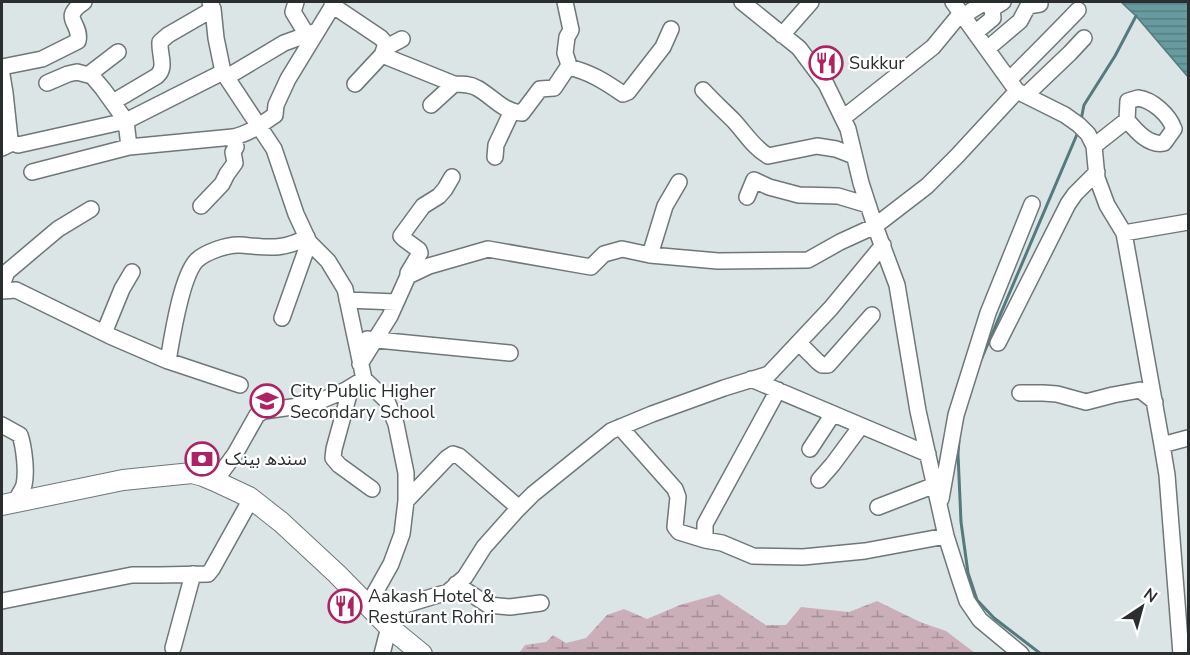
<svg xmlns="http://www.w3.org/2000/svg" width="1190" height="655" viewBox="0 0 1190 655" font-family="'Nunito Sans','Noto Sans Arabic',sans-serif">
<defs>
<pattern id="wetland-marsh" width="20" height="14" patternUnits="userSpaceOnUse" patternTransform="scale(1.5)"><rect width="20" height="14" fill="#cbafb8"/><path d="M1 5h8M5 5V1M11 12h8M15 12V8" fill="none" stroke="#a58f96"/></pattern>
<pattern id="water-rules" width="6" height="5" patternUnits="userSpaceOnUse" patternTransform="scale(1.5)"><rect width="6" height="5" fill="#679b9f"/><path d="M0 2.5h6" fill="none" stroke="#557f82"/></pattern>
</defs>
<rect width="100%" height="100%" fill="#dce5e6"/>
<path fill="url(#wetland-marsh)" d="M719,594L766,625H786L801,607L849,612L877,601L920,622L946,631L975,653H519L525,645L546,642L553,635L566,643L586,638L607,615L624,609L647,619L680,605Z"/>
<path fill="url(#water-rules)" stroke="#557a7d" stroke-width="1.5" d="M1121,2H1188V77L1136,16Z"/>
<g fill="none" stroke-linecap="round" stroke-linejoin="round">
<path stroke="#557a7d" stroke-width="3" d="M1081,120L1084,105L1115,56L1136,16
M981,360L1078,132
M959,441L958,454L961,522L968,573L977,600L994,618L1041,654"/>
<defs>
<path id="minor" d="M210,2L213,9L216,38L223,72L274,149L296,214L309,242L328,261L345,289L364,379L387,401L396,424L406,473V501L402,534L391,564L368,605
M296,2L293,12L307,35
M742,2L799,48L826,84L848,129L861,183L875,226L897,285L918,411L946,536L959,577L967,601L980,620L1021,654
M953,2L1017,91L1065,115L1079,125L1088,134L1094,146L1097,178L1107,205L1124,233L1162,445L1167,475L1181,654
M332,5L381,38C387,44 385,47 382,55
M963,16L985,2
M975,33L993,18L992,9L1003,2
M782,35L811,2
M385,48L402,39
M987,49L1020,21L1028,6L1040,4
M2,67L42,59L78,41C82,22 59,19 84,2
M568,67C590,72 604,81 623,94L628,92L663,47L671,29
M2,75L5,93L10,139L12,143
M88,75L118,52
M227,77L284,43L317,31
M1009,80C1032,57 1055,34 1078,10
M47,83L68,74L77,72L92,76L103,89L126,121L129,147
M355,84L382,55L454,84C462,84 470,84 477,88C492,96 503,112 522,113L540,89L554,88L568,67V62L565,53L567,37L571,30L565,2
M703,90C713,101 724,111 734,121C745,133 754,148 768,156L817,146L836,149L854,156
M1026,95L1070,53L1084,38
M1138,98C1153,100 1169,115 1174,129L1164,143C1149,146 1136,131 1127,120L1128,101Z
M113,102L157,76C167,67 159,55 160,42L168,35L213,9
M431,105L454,84
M843,118L933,47L961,13
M1094,146L1127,120
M2,148L12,143L18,145L126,121L223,72
M495,157L496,145L512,111
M32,172L129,147L233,137C249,134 262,124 275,115L276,105L288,79L335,2
M747,197L754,180L769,187L799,195L838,196L868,205
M201,206L222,184L227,174L235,163L233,152L236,147L233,137
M1124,233L1188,222
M650,255L665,206L679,182
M408,276V273L420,253L419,250L404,239L401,236L423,206L439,196L445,189L452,177
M2,285L7,272L58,229L91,209
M2,291L16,290L110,336L168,361L240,385
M347,300L396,302
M282,318L309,242
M104,333L122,289L132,272
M367,339L510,353
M799,343L818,362L822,365H828L872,315
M998,343L1068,204L1075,194L1097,172
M168,361C172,338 181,276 197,260C206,252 228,244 240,245C266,247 283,251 307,237
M360,364L390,316L408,276L429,266L488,249L591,267L604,254L622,249L650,255L718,261L808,260L840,242L875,226L927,186L957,156L1017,91
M751,379L928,454
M351,387L334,449L333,458L339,465L372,489
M1020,393H1043L1057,394L1086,402L1113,395L1140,390L1155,402
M2,425L20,435C24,447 27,472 24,485C22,491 17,497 15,503
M620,427L675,489L678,497L675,527L679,532L705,540L722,543L753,556L803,557L865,551L946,536
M1162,445L1188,438
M810,449L833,414
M819,480L833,464L861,426
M215,481L235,454L257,415L264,411L313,404L346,390L364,379
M941,499L956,415L988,313L1032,204
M406,501L447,458L453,454L459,456L519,508
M878,507L935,485
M705,540V524L778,390
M456,584L488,605L510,607L541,603
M374,594L395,608L448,592L465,577L484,547L516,511L533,494L611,431L652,414L724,388L769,374L831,308L883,245
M2,601L132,575H160L208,574L212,569L251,499
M173,648L193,574
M382,654L391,619"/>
<path id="major" d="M2,505L123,480L192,473L203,476L215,481L249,497L281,522L337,574L389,627L422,654"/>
</defs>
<use href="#minor" stroke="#6f7778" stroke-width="18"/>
<use href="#major" stroke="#6f7778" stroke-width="22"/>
<use href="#minor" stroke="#fff" stroke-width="15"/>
<use href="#major" stroke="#fff" stroke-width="20"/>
</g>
<defs>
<symbol id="restaurant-ring" viewBox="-11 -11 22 22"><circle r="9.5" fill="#fff" stroke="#ad2262" stroke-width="1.5"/><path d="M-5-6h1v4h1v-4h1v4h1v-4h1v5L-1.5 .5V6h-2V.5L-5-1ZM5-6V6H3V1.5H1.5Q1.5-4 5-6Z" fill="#ad2262"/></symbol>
<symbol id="school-ring" viewBox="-11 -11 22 22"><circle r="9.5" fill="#fff" stroke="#ad2262" stroke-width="1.5"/><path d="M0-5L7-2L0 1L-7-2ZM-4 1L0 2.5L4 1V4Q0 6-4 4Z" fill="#ad2262"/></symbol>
<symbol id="bank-ring" viewBox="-11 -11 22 22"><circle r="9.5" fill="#fff" stroke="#ad2262" stroke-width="1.5"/><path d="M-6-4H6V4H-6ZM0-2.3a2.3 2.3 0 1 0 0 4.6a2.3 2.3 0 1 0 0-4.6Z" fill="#ad2262"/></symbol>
</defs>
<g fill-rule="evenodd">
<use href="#restaurant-ring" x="807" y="44" width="38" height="38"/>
<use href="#school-ring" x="248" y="382" width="38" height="38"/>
<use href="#bank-ring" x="183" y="440" width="38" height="38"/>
<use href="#restaurant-ring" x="326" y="587" width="38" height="38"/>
</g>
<g text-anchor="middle" stroke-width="4.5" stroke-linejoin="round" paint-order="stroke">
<g font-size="18" fill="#2a2e2e" stroke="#fff" text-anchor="start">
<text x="849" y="69">Sukkur</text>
<text x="290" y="397">City Public Higher<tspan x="290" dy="21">Secondary School</tspan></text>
<text x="225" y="465">سندھ بینک</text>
<text x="368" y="602">Aakash Hotel &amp;<tspan x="368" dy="21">Resturant Rohri</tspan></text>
</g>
</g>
<rect width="1190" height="655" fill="none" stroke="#2a2e2e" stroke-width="6"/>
<g transform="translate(1142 607) rotate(36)" stroke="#ffffff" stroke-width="4.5" paint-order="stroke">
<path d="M0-4.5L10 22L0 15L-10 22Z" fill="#2a2e2e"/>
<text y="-9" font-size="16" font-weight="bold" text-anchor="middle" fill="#2a2e2e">N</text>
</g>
</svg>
